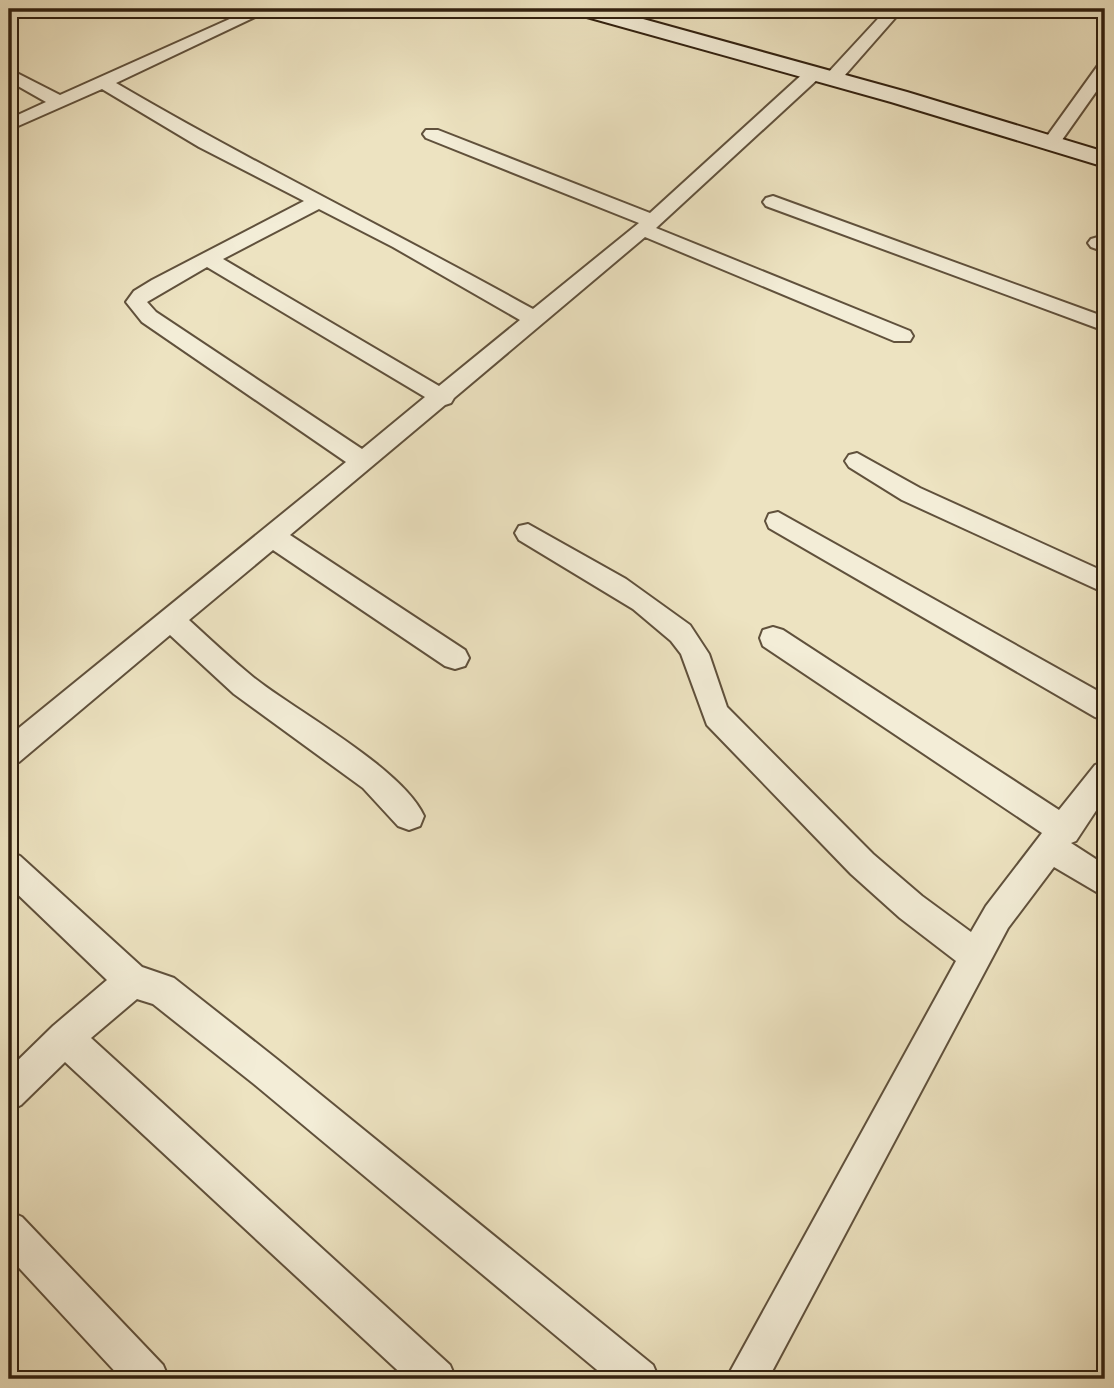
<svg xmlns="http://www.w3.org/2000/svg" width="1114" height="1388" viewBox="0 0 1114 1388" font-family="'Libre Caslon Text',serif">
<rect width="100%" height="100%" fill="#ede3c1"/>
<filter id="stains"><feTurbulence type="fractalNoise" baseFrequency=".00286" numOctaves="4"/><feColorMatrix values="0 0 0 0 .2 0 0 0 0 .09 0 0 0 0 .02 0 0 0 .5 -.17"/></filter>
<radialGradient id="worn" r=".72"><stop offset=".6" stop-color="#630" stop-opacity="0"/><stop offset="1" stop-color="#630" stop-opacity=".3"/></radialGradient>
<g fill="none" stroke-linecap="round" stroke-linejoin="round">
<defs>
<path id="street" d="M252,9H272L116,83C252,163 395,232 533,309L639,223L426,138L423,134L426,130H438L650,213L807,70H819L821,74L819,78L656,228L910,331L913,336L910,341H894L645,237L454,398L451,403L445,405L290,535L465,650L469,658L465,666L455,669L445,666L273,550L189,620C210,639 231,659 253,677C297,712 402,768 424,816L420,826L409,830L398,826L363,788L234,694L170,635L19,762L9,766V736L346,462L142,322L126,302L134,291L152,280L304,201L199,147L102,89L9,130V119L46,102L9,81V69L60,95ZM319,209L393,247L520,320L439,386L223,259ZM207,267L425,397L362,449L156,312L147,302Z
M887,9H903L838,83H826L824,79L826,75Z
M1105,63V79L1057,147H1045L1042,143L1045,139L1099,64Z
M773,196L1105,317V331L766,206L763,202L766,198Z
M1098,237L1105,239V252L1091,247L1088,243L1091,239Z
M857,453L920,488L1105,572V593L902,500L849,467L845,461L849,455Z
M778,512L1105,695V721L1095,717L769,528L766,521L769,514Z
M528,524L626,579L690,625L709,654L727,707L873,854L922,896L971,932L986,906L1042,833L763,646L760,638L763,630L773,627L783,630L1059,810L1095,765L1105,761V797L1076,841L1071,843L1105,865V897L1054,867L1008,928L768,1379H726L956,961L900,918L851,874L707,725L681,654L671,641L633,609L519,540L515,533L519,526Z
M9,851L20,856L142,967L174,978L278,1060L653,1365L659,1379H608L254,1084L153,1004L137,999L91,1038L450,1365L456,1379H407L65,1062L21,1105L9,1111V1069L53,1026L107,980L9,886Z
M9,1211L22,1217L163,1365L169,1379H122L9,1257Z"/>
<path id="secondary" d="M573,9H607L907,92L1105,152V167L891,102L576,14Z"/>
</defs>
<use href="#street" stroke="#60513c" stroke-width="4"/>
<use href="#secondary" stroke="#31200f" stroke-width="4"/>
<use href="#street" fill="#f3edd7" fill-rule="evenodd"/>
<use href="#secondary" fill="#f3edd7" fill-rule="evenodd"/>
</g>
<rect width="1114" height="1388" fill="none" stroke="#ede3c1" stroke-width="35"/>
<rect x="10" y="10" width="1093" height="1367" fill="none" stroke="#31200f" stroke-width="3.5"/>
<rect x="18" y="18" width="1079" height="1353" fill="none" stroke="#31200f" stroke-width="2"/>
<rect width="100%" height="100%" filter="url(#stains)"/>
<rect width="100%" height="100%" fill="url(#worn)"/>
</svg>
